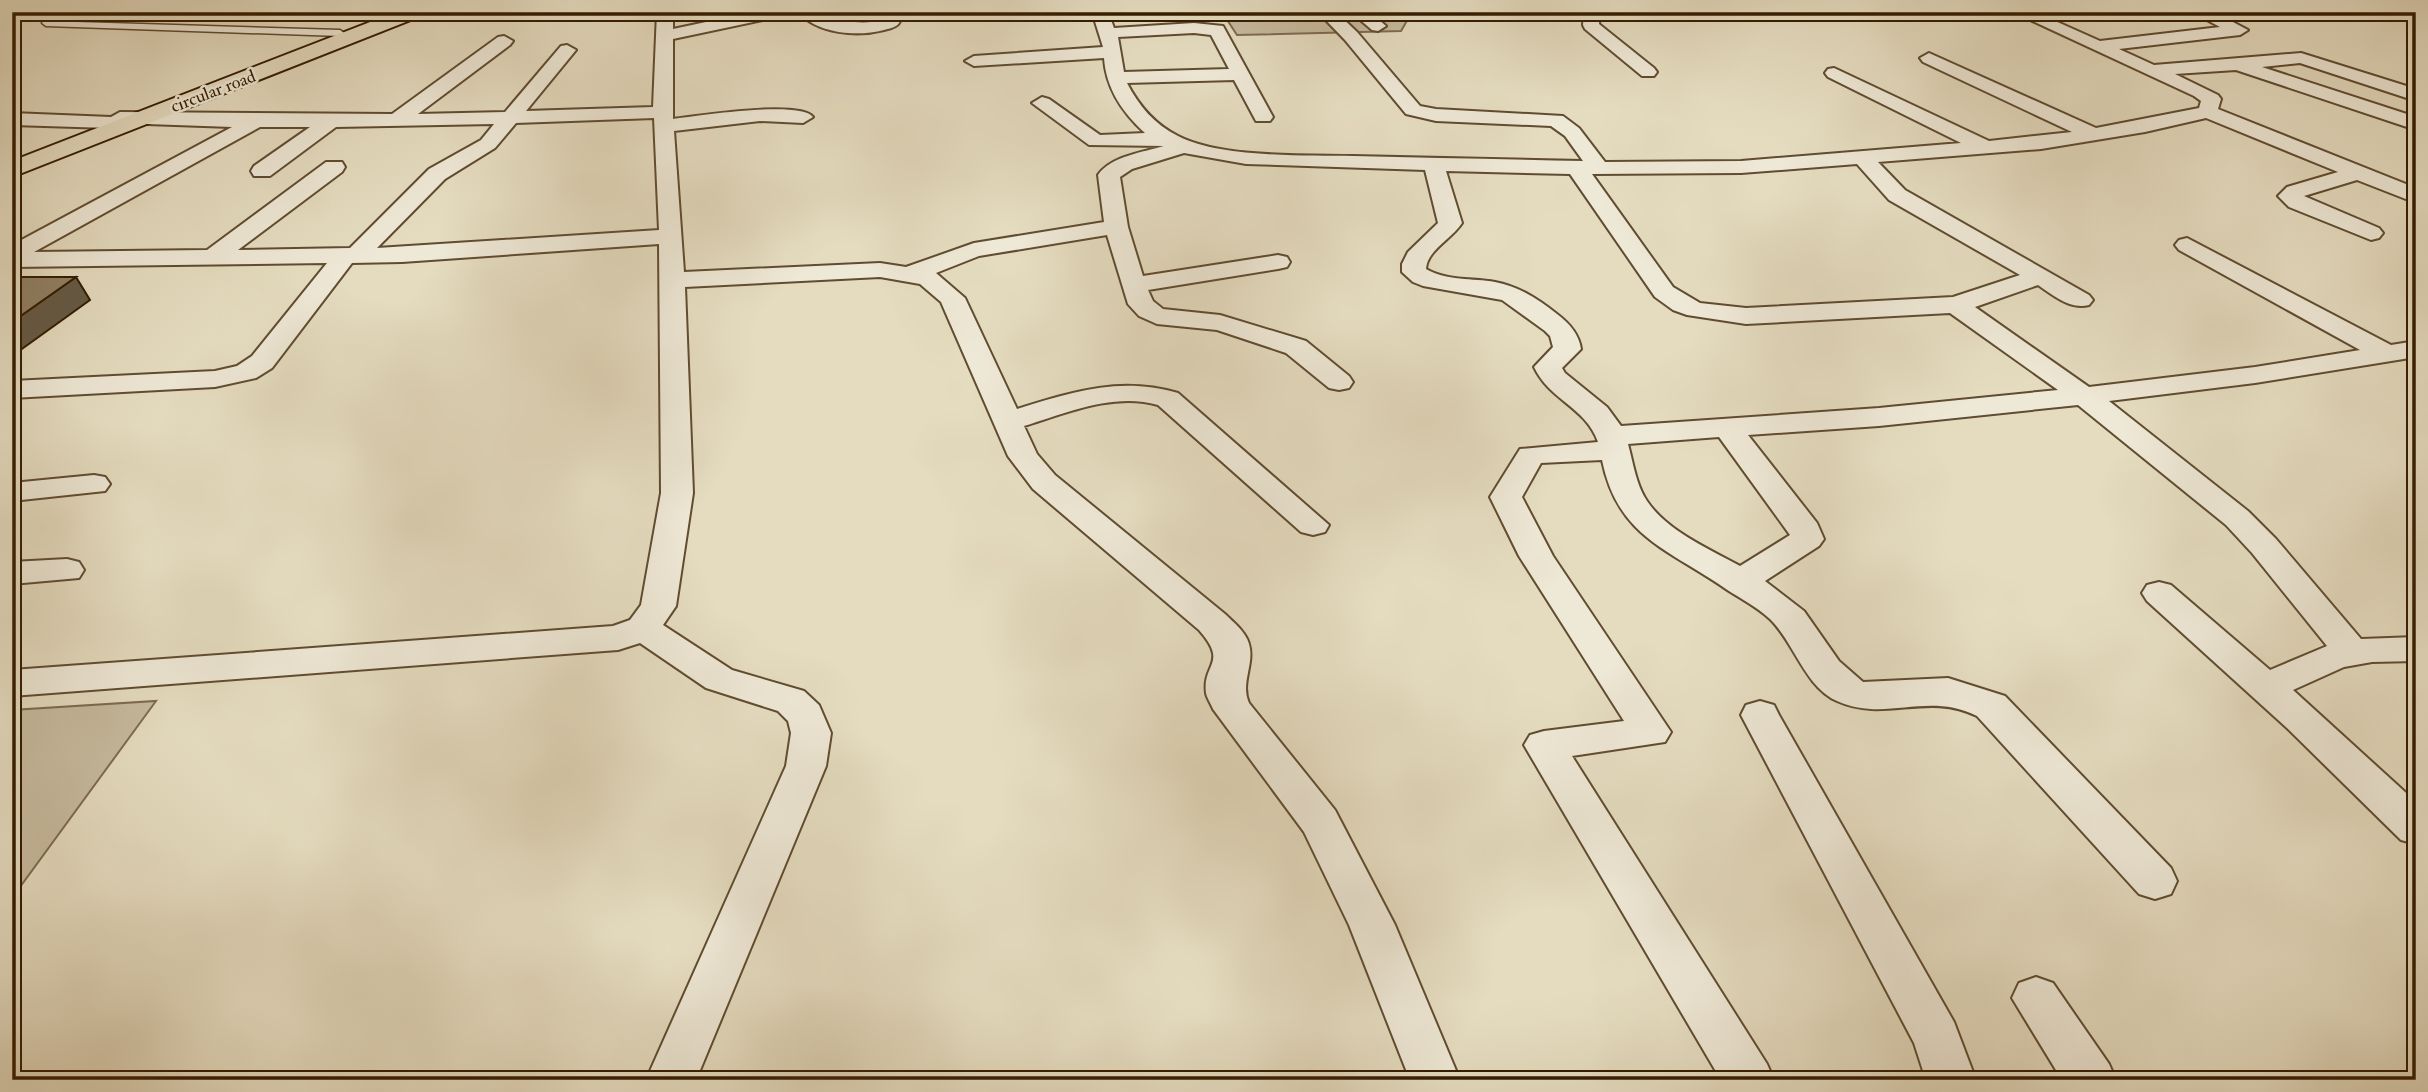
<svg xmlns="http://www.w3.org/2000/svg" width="2428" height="1092" viewBox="0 0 2428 1092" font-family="'IM FELL Double Pica',serif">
<rect width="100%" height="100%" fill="#e5dcc0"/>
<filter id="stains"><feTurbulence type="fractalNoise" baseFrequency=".00286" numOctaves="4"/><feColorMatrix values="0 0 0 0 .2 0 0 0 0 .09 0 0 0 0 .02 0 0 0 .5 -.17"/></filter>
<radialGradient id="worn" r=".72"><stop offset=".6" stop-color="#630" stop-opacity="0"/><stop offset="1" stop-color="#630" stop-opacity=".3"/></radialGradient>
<path fill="#c7bb9f" stroke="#7e6c50" stroke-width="2" d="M1222,12H1412L1401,31L1237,35Z
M156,701L12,898V710Z"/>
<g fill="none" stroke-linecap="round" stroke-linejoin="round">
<defs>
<path id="service" d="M43,21L340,30L344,33L340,36L46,26L42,23Z"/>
<path id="minor" d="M657,12H673V29L753,12H785L777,17L673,39V119C697,116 800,100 813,117L803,123L760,121L674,131L684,272L880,263L906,267L974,243L1104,222L1098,175C1111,156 1144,152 1164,146L1089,145L1032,103L1042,97L1049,99L1100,135L1145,133C1123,113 1106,89 1104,58L974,66L965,61L974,56L1103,47L1092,12H1108L1114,28L1194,23L1223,26L1273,117L1270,121H1256L1234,80L1127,83C1139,106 1154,124 1178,136C1221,158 1303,155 1353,156C1429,158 1506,159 1583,161L1565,136L1551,126L1436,121L1406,114L1345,40L1318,12H1336L1357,32L1420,106L1436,109L1563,116L1579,128L1605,162L1741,161L1961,143L1828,77L1825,73L1828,69L1834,68L1989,141L2072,132L1923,62L1920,58L1929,53L2096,128L2199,108L2201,101L2194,96L2013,12H2035L2100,41L2220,27L2192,12H2214L2248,30L2240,35L2119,49L2154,65L2301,53L2416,89V101L2300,63L2262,67L2416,117V130L2236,70L2175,74L2218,95L2221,99L2218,109L2416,188V203L2357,180L2304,196L2379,228L2383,233L2379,238L2371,240L2289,207L2278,196L2287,187L2338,172L2206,118L2145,132L2041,149L1878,162L1905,190L2089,295L2093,300L2089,305C2070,310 2053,295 2038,285L1975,307L2089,387L2255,367L2360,350L2179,250L2175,245L2179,240L2187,238L2391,345L2416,341V357L2255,383L2109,401L2248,511L2276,539L2361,639L2416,637V661L2372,662L2344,667L2293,690L2416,802V844L2401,840L2287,728L2147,601L2142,593L2147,585L2159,582L2171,585L2270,670L2327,646L2252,553L2226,525L2078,405L1879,426L1748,435L1817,523L1824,539L1819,546L1765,581L1804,611L1839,661L1863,682L1948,678L2005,696L2171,868L2177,881L2171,894L2155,899L2139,894L1977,716C1926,691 1886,723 1837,701C1805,687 1794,642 1770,619C1756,606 1741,599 1726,589C1669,549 1618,538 1602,460L1541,463L1522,497L1553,556L1671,732L1665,742L1572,756L1767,1064L1774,1080H1721L1524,745L1530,735L1544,731L1624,721L1519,556L1490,497L1520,449L1598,442C1585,406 1550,401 1534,367L1553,347L1550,336L1545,331L1502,300L1423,286L1413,282L1402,272V264L1408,252L1438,223L1425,170L1246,164L1184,153L1132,169L1120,177L1128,227L1143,276L1278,255L1287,257L1290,262L1287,267L1278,269L1148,290L1153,301L1163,309L1220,315L1306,341L1349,376L1353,382L1349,388L1339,390L1329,388L1286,353L1217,330L1157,324L1139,316L1128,304L1107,235L979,256L936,273L965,298L1017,409C1072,392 1120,376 1178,393L1329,525L1325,532L1313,535L1301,532L1158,405C1114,392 1066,413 1024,426L1037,454L1055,475L1225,614C1233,622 1246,632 1249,644C1255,664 1240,683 1249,703L1335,810L1395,925L1460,1080H1410L1349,925L1304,832L1213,709C1211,704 1207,698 1206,693C1202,663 1229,664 1199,630L1033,489L1008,456L941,302L920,284L880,277L685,287L693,493L676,606L663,625L732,670L804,691L819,705L831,733L826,766L696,1080H646L786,766L791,733L788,721L778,711L706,688L640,643L618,650L12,696V670L613,626L630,620L641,605L661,493L659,244L402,262L352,263L272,368L256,378L215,387L12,398V381L215,371L237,366L252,356L327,263L12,267V245L232,127L118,123L109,128L12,125V113L111,117L120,112L392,114L498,37L504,36L513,41L510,45L418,114L505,112L561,46L567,45L576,50L526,111L653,107ZM1194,33L1211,35L1229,69L1124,72L1118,37ZM654,118L659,230L377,248L445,179L495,148L516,123ZM494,124L481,140L429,169L350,248L238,250L342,172L345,167L342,162H326L207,250L34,252L260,127H310L254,166L251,171L254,176H270L336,127ZM1857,164L1889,200L2020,275L1953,297L1746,308L1700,303L1673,287L1592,174L1741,173ZM1446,171L1570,174L1655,297L1673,310L1687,315L1746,324L1950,313L2058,390L1879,408L1621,426L1607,407L1565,373L1562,368L1581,349C1579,334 1569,323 1557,314C1538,299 1520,287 1495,282C1473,278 1446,281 1426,269C1427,250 1452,239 1462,223ZM1719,437L1790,535L1740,566C1709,549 1667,531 1647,501C1636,485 1633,462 1628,444Z
M798,12C828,12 852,30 884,19V12H900C900,15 901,21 899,23C897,27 888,29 884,30C857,37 818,34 798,12Z
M1351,12H1370L1386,26L1378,31L1372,30Z
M1584,12H1600L1599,24L1654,68L1657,72L1654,76H1642L1585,29L1583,25Z
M94,475L105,477L110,484L105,491L12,501V483Z
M67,559L79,562L84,570L79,578L12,584V562Z
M1760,701L1774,705L1779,715L1954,1022L1976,1080H1926L1914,1043L1741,715L1746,705Z
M2036,977L2053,983L2109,1064L2116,1080H2062L2012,998L2019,983Z"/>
<path id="primary" d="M396,12H423L421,16L12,177V161Z"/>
</defs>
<use href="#service" stroke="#604c30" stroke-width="3"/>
<use href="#minor" stroke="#604c30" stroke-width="4"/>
<use href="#primary" stroke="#341c00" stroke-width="4"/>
<use href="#service" fill="#eee8d6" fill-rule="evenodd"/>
<use href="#minor" fill="#eee8d6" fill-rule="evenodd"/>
<use href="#primary" fill="#e5dcc0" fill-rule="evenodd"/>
</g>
<path fill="#655a46" stroke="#341c00" stroke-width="2" d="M76,277L90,300L12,356V322Z"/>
<path fill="#908064" stroke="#341c00" stroke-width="2" d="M12,277H76L12,322Z"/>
<g text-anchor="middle" stroke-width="5" stroke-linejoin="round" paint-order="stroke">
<g font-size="18" fill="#341c00" stroke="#eee8d6">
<text transform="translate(213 91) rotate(-21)" y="6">circular road</text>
</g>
</g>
<rect width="2428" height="1092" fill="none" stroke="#e5dcc0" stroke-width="42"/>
<rect x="14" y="14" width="2400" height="1064" fill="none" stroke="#341c00" stroke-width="3.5"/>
<rect x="21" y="21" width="2386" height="1050" fill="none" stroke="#341c00" stroke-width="2"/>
<rect width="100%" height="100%" filter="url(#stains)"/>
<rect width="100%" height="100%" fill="url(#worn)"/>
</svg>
